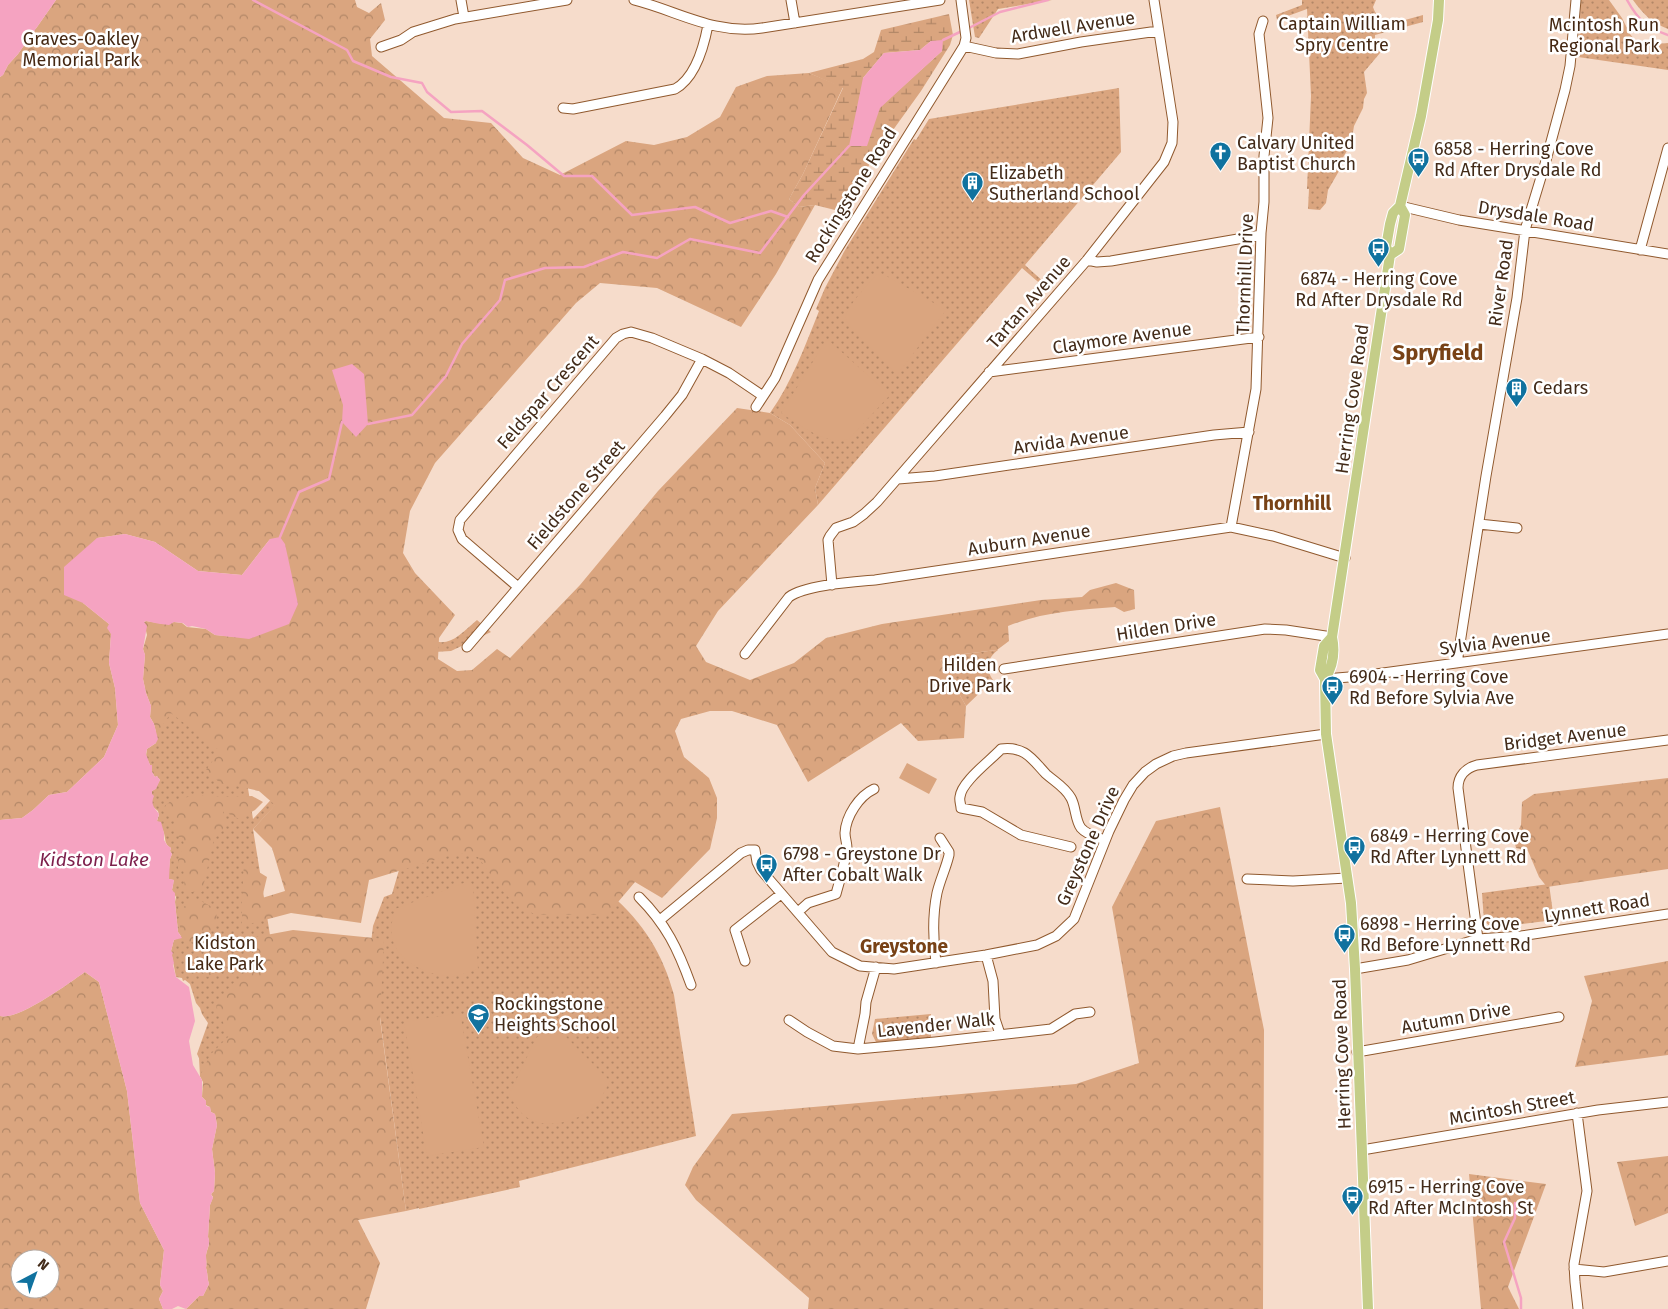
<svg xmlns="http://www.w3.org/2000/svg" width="1668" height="1309" viewBox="0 0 1668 1309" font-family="'Fira Sans',sans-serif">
<defs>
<pattern id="grass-dots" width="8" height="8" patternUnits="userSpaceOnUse" patternTransform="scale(1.25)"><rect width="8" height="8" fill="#daa57f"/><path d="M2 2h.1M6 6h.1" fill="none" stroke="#b28767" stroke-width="1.8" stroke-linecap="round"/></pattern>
<pattern id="forest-crowns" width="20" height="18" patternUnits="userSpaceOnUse" patternTransform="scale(1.25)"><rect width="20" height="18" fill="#daa57f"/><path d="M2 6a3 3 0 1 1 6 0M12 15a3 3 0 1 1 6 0" fill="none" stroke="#b28767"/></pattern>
<pattern id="wetland-marsh" width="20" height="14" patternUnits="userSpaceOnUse" patternTransform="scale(1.25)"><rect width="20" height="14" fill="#daa57f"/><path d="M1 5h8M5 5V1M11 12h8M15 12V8" fill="none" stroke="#b28767"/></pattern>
</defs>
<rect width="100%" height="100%" fill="#f6dccb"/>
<path fill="url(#grass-dots)" d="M969,0H1052L998,9L979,38L975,37Z
M1302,0H1376L1373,7C1377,19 1382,14 1376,28L1423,15V22L1375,35V42L1381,46L1380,53L1364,72L1367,93L1364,99L1363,108L1354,126L1351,144L1342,159L1339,171L1328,190L1326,203L1320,210L1308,209L1309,189H1307L1311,96L1307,9L1277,20L1276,15L1302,5Z
M1581,0H1609L1622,18L1630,34L1638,44L1646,45L1668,43V70L1578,57Z
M1633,0H1668V29C1652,23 1643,14 1633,0Z
M1119,88L1121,152L1025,265L1046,284L1044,287L1022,268L818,505L815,488L825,463L790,425L770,413C792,382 805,346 819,311L816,309L825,288L845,250L914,139L916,140L929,119Z
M477,620L491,632L451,651L418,653L253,829L312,1197L200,1076L199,1058L197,1054L208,1023L202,1014L200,1008L196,1003L190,984L185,980L183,981L182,978L176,977L171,951L174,940L181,936L178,932L175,902L176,897L172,890L174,880L168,879L170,859L172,854L170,851L171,848C164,844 166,840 164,833C163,829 159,824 157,821L159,815L158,811L152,806V791L155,789L160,780L157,776L155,777L152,772L151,765H150L146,756L147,749L156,743V732L223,636L253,819L423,636C448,651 458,636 477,620Z
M997,650H998C987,658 985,669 993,680L966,706L940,660L955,655Z
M413,836L611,895C643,922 663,954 674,995L696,1136L519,1181L520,1187L419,1209V1208L406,1211L380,1017L369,960L373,926L384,897L392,894L399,870Z
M1549,884L1554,920L1492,928L1484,921L1482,893Z
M931,1014V1039L877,1044L872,1034L875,1019Z"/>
<path fill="url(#forest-crowns)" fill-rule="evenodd" d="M56,0H355L357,7L369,13L381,3L385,20L370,39L372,56L444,118L491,123L523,158L560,175L626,141L654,145L687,137L720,117L736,87L767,76L809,73L843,87L803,174L789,199L799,207L815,205L776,274L741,327L657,288L600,283L576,303L435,463L410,511L403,553L415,573L455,615L439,638L438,659L457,671L472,670L497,649L510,658L580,585L658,491L737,408L770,413L790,425L825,463L815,488L818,505L718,611L696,646L706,662L750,680L794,663L826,638L882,624L1041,600L1082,597L1090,590L1116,583L1134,590L1135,609L1124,612L1115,607C1078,610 1042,612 1008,626L1009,641L997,650L955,655L940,660L966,706L964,738L918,741L901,723L808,782L777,725L732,711H710L681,719L675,731L684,757L709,778L717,798V818L710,849L662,898L635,882L607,915H536L515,904L500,888L478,857L458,853L369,880L361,923L291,913L242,926V899L244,863L267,877L262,898L285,891L272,848L253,829L275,805L259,791L219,782L206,770L220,751L171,713L157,733L156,732L154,724L150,717L151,706L146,693L143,679L145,655L143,649L147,635L144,622L146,621L164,624L174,622L182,623L187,627L206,629L215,635L236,637L270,539L242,575L198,571L155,542L125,534L97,538L83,603L109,624L111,634L109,663L115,688L118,725L104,757L67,792L49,795L33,810L22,818L0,820V77L3,75L8,65L18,54Z
M1668,778V869L1547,887L1539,877L1528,851L1516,848L1514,839L1521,825L1522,802L1534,794Z
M196,795L225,797L252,796L263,802L255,810L239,819L223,811L225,828L214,839L202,892H185L183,864L178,874V860L184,844L182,837H178L174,820L164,813L162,808L171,801Z
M1220,807L1264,1030L1263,1309H808L809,1298L696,1200L685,1185L693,1167L732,1114L1076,1084L1139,1063L1112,907L1156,821Z
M188,899L201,901L216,909C218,918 215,925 210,932L203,931L198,943L190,942L181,938L178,907L187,906Z
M293,930L384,939L380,1019L406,1211L358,1220L380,1263L366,1309H186L199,1296H203L209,1284C207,1278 208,1274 206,1268C207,1263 206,1261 206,1255C207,1248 211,1245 208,1237L210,1205L213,1197L211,1194L214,1191L215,1173L212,1149L217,1125L215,1114L211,1112L210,1107L206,1105V1101L202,1097L203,1082L200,1076L210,1055L229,1036L216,1006L231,985L248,972L244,939Z
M221,935L229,943C228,964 224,967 207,977L211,963L207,945L215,948Z
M1668,961V1055L1575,1067L1592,1001L1584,976Z
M85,972L99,982L127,1091L140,1203L164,1250L160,1285L163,1291L159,1299L163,1309H0V1016C18,1021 69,983 85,972ZM20,1259H50V1289H20Z
M1668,1156V1213L1635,1226L1617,1162Z
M1469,1174L1546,1184L1508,1287L1519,1309H1481Z"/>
<path fill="url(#wetland-marsh)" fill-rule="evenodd" d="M949,14L953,35L950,45L921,91L883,144L839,211L815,205L799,207L789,199L803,174L843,88L809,73L863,59L874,52L881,30ZM931,41L942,51L879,108L863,78L884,53L920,50Z"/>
<path fill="#daa57f" d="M883,274L946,310L897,375L852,329C849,325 845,321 846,315C848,306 869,283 876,275Z
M827,339L890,395L849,439C826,446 800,425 781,413Z
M907,763L937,779L929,794L899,778Z
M469,881L473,885L478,969C468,972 458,977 448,976C426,975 395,960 392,936C390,927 393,917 395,909Z
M460,1013L484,1147L427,1156L404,1022Z
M551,1031L564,1035L610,1081C605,1090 601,1100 594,1107C577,1122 544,1131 525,1116C518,1111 514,1102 509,1095L536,1038L543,1033Z"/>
<path fill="#f5a3c1" d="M0,0H56L18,54L8,65L3,75L0,77Z
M943,40L942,51L880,108L867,146H849L863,78L884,53L920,50L931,41Z
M352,364L364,374L368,424L356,437L342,422L343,405L332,370Z
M125,534L155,542L198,571L242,575L270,539L280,537L285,544L298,604L289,624L249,639L215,635L206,629L192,626L188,627L183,623L174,622L169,625C161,624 154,623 146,621L144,622L147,626L143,649L145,655L143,679L146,693L151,706L150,717L154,724L158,739L156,743L147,749L146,754L150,765H152V772L155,777L157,776L160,780L156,789L152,791V794L154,796C150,805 155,808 159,814L157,821L161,822L164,833V840L167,845L171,848L170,851L172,854L170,859L169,879L174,880L172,890L175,893V902L178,932L182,938L174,940L171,951L173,953L172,955L174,963L173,965L176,977L189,987L195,1021L189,1041L193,1065L202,1080V1097L206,1101V1106L210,1107L211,1112L215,1114L217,1125L212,1149L215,1173L214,1191L211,1194L213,1198L210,1205L208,1237C211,1244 207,1248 206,1255C206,1261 207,1263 206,1268C208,1274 207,1278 209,1284L203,1296H199L186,1309L178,1306L172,1309H163L159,1299L163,1291L160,1285L164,1250L140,1203L127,1091L99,982L85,972C69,983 18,1021 0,1016V820L22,818L33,810L49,795L67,792L104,757L118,725L115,688L109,663L111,634L107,628L109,624L83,603L64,595V567L97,538Z"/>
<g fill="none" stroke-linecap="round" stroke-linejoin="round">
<path stroke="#f5a3c1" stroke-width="2.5" d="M253,0L347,50L353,61L391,77L422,83L427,92L451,112L482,111L527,145L564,176H592L632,215L695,207L730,223L771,211L788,217
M1627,0C1638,20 1647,28 1668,35
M967,29L1000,12L1048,0
M943,40L962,31
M368,424L412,415L446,376L462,344L500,300L505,280L545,268L584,267L623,252L657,258L690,239L760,253L804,195L849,146
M280,537L299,492L329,479L342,422
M1515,1203V1218L1504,1242L1521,1298V1309"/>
<defs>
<path id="minor" d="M461,0L464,17
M634,0C678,11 714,35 762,28L940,0
M791,0L795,23
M964,46L996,53L1018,54L1081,42L1158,31
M381,47L401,40L413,32L455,19L567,0
M563,108L573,109L675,89C695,78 704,46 708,25
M1400,206L1459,220L1668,254
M1640,250L1668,148
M1087,260L1097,262L1111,261L1261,235
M989,372L1259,337
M756,407L775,378L818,280L964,46L966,38L961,0
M898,479L935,476L1214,435L1249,432
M1479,524L1517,528
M1231,527L1256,389L1261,233L1264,202V156L1268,118L1259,34L1263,21
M832,585L828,540L830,536L836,528L853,522L864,514L877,502L1087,260L1164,162L1172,143L1173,122L1154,0
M518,587L462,539L458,530L460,520L616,338L623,334L631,332L652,338L702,359L729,373L763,396
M467,647L665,416L682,395L702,359
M745,654L789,597C805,585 853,582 875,580L1231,527L1273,536L1345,558
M1457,663L1486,476L1517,298L1525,230L1545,164L1565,90L1570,66L1576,0
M1004,669L1265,629L1286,630L1332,637
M1325,679L1361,676L1668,634
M1071,847L1021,835L982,812L961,808C961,805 959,800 960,797C961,782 991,760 1001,749C1025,746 1032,759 1046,774C1055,782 1065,787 1071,798C1076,807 1075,820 1081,828C1087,835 1097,837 1105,840
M1247,879L1293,881L1347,878
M639,897C666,924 678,949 691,985
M798,912L808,903L836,894C840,879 845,864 847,848C847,843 845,838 845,833C846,816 859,796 874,789
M660,920L741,853L748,850H755L757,862L761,870L832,952L860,966L894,969L986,955L1037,945L1056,936L1074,919L1109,831L1124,800L1133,785L1145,772L1156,764L1173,756L1186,753L1326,734
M1478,939L1458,788C1458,776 1466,768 1477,765L1668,740
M986,955L993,981L995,1019L1000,1034
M745,961L735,930L781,894
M936,963C933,939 932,917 937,893C940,880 946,868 949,855V852L940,838
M1355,969L1408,960L1478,939L1521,936L1668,914
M789,1020L807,1032L833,1046L858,1049L935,1042L1051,1029L1075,1014L1090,1012
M858,1049L865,1014L866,1002L876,967
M1357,1052L1559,1017
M1577,1113L1587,1191L1574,1264L1575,1282L1578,1309
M1362,1150L1598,1110L1668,1102
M1574,1269L1604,1272L1668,1261"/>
<path id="major" d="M1390,255L1399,249L1405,215L1400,206
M1332,637L1324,646L1320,670L1325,679L1326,734L1351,903L1355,969L1368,1309
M1325,679C1333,666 1335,651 1332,637L1390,255L1386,247L1390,224L1393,213L1400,206L1421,116L1438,20L1439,0"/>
</defs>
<use href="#minor" stroke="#90592e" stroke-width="11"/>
<use href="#major" stroke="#fff" stroke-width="12"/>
<use href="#minor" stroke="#fff" stroke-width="9"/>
<use href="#major" stroke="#c4cd88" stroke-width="10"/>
</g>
<defs>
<symbol id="church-pin" viewBox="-11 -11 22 30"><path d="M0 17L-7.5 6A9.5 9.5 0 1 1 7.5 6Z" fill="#10729f" stroke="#fff"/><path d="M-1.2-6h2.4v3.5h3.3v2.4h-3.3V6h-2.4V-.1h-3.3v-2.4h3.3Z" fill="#fff"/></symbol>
<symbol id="bus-pin" viewBox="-11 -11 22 30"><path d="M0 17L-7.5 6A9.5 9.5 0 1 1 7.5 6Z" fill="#10729f" stroke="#fff"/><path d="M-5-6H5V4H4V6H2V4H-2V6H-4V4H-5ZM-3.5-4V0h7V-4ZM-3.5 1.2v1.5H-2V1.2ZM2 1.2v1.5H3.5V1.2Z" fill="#fff"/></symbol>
<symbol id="building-pin" viewBox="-11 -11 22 30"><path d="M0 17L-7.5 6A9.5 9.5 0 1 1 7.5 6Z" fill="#10729f" stroke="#fff"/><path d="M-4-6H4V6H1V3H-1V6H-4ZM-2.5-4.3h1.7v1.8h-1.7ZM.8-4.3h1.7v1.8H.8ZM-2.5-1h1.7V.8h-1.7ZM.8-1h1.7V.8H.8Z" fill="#fff"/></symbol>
<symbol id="school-pin" viewBox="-11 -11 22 30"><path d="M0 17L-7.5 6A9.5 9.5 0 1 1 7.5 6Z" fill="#10729f" stroke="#fff"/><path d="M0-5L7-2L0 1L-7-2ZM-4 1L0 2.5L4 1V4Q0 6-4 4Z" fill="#fff"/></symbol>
</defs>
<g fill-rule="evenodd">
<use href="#church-pin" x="1208" y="140" width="25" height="34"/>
<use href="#bus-pin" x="1406" y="146" width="25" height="34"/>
<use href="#building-pin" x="960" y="170" width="25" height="34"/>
<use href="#bus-pin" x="1366" y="236" width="25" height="34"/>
<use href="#building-pin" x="1504" y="376" width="25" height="34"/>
<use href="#bus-pin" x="1320" y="674" width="25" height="34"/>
<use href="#bus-pin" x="1342" y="834" width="25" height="34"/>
<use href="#bus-pin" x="754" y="852" width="25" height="34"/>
<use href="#bus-pin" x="1332" y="922" width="25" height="34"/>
<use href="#school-pin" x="466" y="1002" width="25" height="34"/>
<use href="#bus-pin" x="1340" y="1184" width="25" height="34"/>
</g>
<g text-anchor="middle" stroke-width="5" stroke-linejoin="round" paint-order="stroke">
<g font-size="18" fill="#452813" stroke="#fff">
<text x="1342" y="30">Captain William<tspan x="1342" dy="21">Spry Centre</tspan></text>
<text x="1604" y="31">Mcintosh Run<tspan x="1604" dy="21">Regional Park</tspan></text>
<text x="81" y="45">Graves-Oakley<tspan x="81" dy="21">Memorial Park</tspan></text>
<text x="970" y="671">Hilden<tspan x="970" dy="21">Drive Park</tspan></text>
<text x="225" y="949">Kidston<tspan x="225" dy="21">Lake Park</tspan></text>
</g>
<g font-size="18" fill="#432b19" stroke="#fff">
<text transform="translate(1073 27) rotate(-9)" y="6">Ardwell Avenue</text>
<text transform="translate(851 195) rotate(-58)" y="6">Rockingstone Road</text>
<text transform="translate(1536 216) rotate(9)" y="6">Drysdale Road</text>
<text transform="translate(1245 274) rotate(-88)" y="6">Thornhill Drive</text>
<text transform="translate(1501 283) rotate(-82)" y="6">River Road</text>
<text transform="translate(1029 302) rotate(-49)" y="6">Tartan Avenue</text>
<text transform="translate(1122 338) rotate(-8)" y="6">Claymore Avenue</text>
<text transform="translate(548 392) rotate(-49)" y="6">Feldspar Crescent</text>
<text transform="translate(1352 399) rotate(-82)" y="6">Herring Cove Road</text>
<text transform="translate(1071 440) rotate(-8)" y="6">Arvida Avenue</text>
<text transform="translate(576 495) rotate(-49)" y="6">Fieldstone Street</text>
<text transform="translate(1029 540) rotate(-9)" y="6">Auburn Avenue</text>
<text transform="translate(1166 627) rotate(-9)" y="6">Hilden Drive</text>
<text transform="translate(1495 642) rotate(-7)" y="6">Sylvia Avenue</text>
<text transform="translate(1565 737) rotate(-7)" y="6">Bridget Avenue</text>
<text transform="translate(1088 846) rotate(-66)" y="6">Greystone Drive</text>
<text transform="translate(1597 908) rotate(-9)" y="6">Lynnett Road</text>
<text transform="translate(1456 1018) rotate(-10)" y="6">Autumn Drive</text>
<text transform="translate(936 1025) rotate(-6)" y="6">Lavender Walk</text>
<text transform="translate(1342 1054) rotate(-92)" y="6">Herring Cove Road</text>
<text transform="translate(1512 1108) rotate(-10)" y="6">Mcintosh Street</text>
</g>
<g font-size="18" fill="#432b19" stroke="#fff" text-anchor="start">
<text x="1237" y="149">Calvary United<tspan x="1237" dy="21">Baptist Church</tspan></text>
<text x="1434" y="155">6858 - Herring Cove<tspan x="1434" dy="21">Rd After Drysdale Rd</tspan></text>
<text x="989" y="179">Elizabeth<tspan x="989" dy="21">Sutherland School</tspan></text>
<text x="1379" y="285" text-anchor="middle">6874 - Herring Cove<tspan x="1379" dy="21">Rd After Drysdale Rd</tspan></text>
<text x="1533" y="394">Cedars</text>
<text x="1349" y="683">6904 - Herring Cove<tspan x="1349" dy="21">Rd Before Sylvia Ave</tspan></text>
<text x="1370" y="842">6849 - Herring Cove<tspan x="1370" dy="21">Rd After Lynnett Rd</tspan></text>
<text x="783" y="860">6798 - Greystone Dr<tspan x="783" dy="21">After Cobalt Walk</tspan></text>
<text x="1360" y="930">6898 - Herring Cove<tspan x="1360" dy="21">Rd Before Lynnett Rd</tspan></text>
<text x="494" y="1010">Rockingstone<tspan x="494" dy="21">Heights School</tspan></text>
<text x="1368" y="1193">6915 - Herring Cove<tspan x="1368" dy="21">Rd After McIntosh St</tspan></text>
</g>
<g font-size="19" font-weight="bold" fill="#784216" stroke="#fff">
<text x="1292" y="510">Thornhill</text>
<text x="904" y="953">Greystone</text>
</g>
<g font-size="19" font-style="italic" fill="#7d1f4b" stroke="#fff">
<text x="94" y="866">Kidston Lake</text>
</g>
<g font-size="22" font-weight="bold" fill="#784216" stroke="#fff">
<text x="1438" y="360">Spryfield</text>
</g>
</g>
<g transform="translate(35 1274) rotate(41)"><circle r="24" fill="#ffffff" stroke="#b4aaa3"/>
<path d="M0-4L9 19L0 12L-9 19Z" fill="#10729f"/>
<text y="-8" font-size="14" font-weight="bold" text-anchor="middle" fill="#432b19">N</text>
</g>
</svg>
